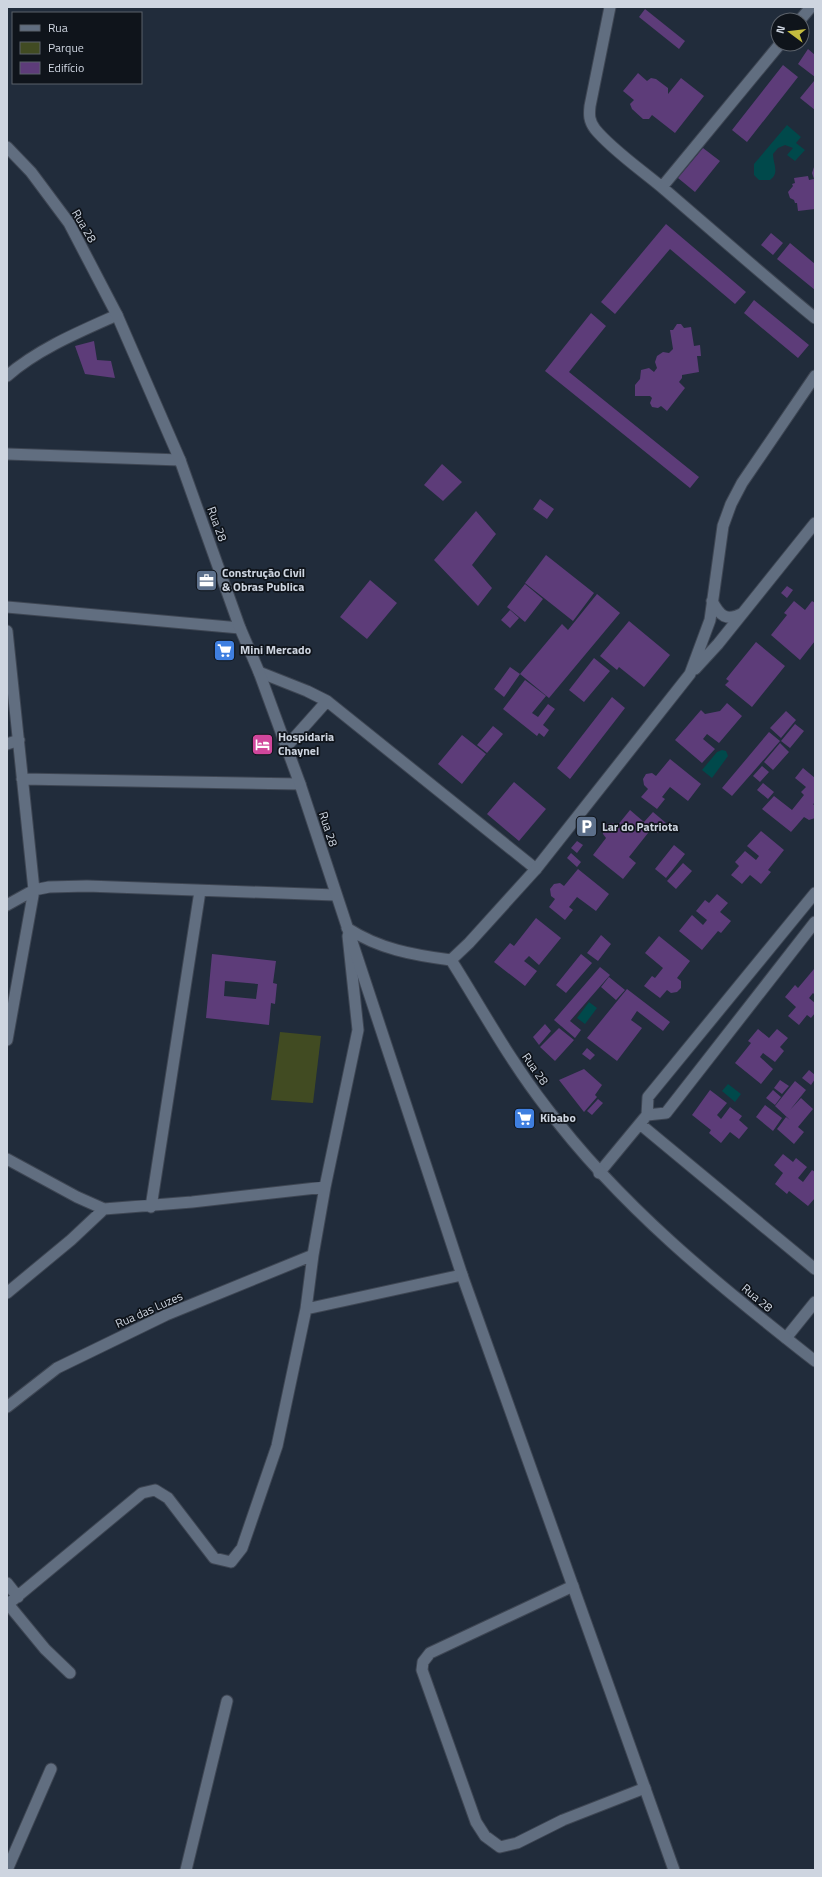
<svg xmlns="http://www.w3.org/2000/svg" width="822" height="1877" viewBox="0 0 822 1877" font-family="'Titillium Web',sans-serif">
<rect width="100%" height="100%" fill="#212c3b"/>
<path fill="#414b22" d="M280,1032L321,1036L313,1103L271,1100Z"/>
<path fill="#00494b" d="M787,125L801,137L796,143L805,150L795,161L787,155L793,148L785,145L778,148L773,154C773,164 780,173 770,180H759L754,175V164Z
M722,750L726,751L728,756L712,778L702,770L717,752Z
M589,1002L597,1008L585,1024L577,1018Z
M728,1084L741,1094L735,1102L722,1091Z"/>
<path fill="#5d3c79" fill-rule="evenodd" d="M645,9L685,41L679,49L639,17Z
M808,49L815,55V77L798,64Z
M783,65L798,77L747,142L732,130Z
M638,73L647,81L651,78L656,79L668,88V94L681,78L704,96L675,133L652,115L649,119H643L632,109L630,104L634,100L623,91Z
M814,81H815V110L800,98Z
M703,148L720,161L695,192L678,178Z
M815,164V209L798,211L797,203H795L794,200L790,198L788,192L793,186L792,184L795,183L794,178L808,176L809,180L814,179L812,173Z
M666,224L746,292L735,304L670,249L615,314L601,302Z
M771,233L783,243L773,255L761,245Z
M790,243L815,264V290L777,259Z
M754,300L809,345L798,358L744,313Z
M591,313L606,326L569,372L699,477L690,488L545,371Z
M677,324H681L684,328L691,327L694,346L700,345L701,356H697L699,372L682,375V378L679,382L685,388L667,411L661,406L658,408L652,407L650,403L652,398L650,396H635V385L640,379L641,370L649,368L654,372L657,368L655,362L657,356L663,352L669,353L673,349L670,330H673Z
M94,341L97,360L111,361L115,378L85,374L75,346Z
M442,464L462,482L443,501L424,485Z
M540,499L554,509L547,519L533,509Z
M476,511L496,534L472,565L492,588L478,606L434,560Z
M546,555L594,593L573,621L525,583Z
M370,580L397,603L367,639L340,617Z
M525,584L543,599L525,622L507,607Z
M787,586L793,590L787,598L781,593Z
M597,594L620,613L549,698L520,674L562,624L568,630Z
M794,601L805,610L812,601L815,603V641L800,660L771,635L787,615L784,613Z
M510,610L519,618L510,628L501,620Z
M629,621L670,655L644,687L619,667L617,670L600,656Z
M756,642L785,666L752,707L725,685L729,681L726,679Z
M594,658L610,671L584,702L569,690Z
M510,667L520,674L504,697L494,689Z
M525,680L546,696L532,713L538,717L548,704L555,709L543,725L549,730L544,737L539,733L537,736L503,709Z
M612,697L625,708L570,779L557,768Z
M727,703L742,716L719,743L707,734L703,739L715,749L702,763L675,740L701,710L705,714L720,711Z
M786,711L796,720L781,738L770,728Z
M795,724L804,731L790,748L781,741Z
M493,726L503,734L487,753L477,745Z
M769,732L780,741L732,796L722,788Z
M462,735L486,754L462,784L438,764Z
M780,743L789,752L773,770L764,762Z
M670,759L701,784L688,801L670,787L662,797L665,799L657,809L641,797L648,789L644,785L643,779L646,774L652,773L656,776Z
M762,766L769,772L760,782L753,776Z
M803,768L815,778V803L813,804L815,806V818L809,820L804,817L791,832L762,809L774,796L792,810L804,795L801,792L806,787L795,778Z
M514,782L546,809L519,841L487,814Z
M763,783L774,792L768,799L757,790Z
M630,810L644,822L653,812L666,823L658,833L652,828L629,857L636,863L623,879L593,855L606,838L603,834L602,828L607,824L613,823L617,826Z
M761,831L784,850L768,870L771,872L761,884L750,875L742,884L731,875L739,866L735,862L745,851L756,860L759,856L747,846Z
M577,841L583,845L577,853L571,848Z
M674,845L685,854L666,878L655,869Z
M571,853L581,862L577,867L567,858Z
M683,863L692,871L676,889L667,881Z
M578,869L609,894L596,911L577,897L569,907L573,910L565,920L549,907L555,899L551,896L550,889L554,884L560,883L564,886Z
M717,894L728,903L720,912L731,921L721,933L718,931L702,950L679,931L692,915L703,925L707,920L696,911L705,900L709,903Z
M536,918L561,938L539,965L529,956L524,961L537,971L525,986L494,962L510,943L514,946Z
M601,935L611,944L598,961L587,953Z
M659,936L690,961L677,978L681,981V988L677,992L671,993L667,990L660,998L644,986L652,976L655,978L663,968L645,953Z
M212,954L276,961L273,983L277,984L275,1004L271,1003L269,1025L206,1018ZM225,981L258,984L256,999L224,996Z
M581,954L592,963L566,993L556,985Z
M600,967L610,975L570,1021L581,1030L575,1038L554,1020Z
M814,969L815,995L813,993L809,998L815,1003V1013L811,1018L807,1015L799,1025L788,1016L796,1007L785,997L795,985L798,988Z
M609,977L625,990L616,1000L601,987Z
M627,989L670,1022L663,1031L637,1011L631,1020L642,1028L617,1061L587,1038Z
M545,1024L551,1031L539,1045L533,1037Z
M559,1028L574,1040L555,1061L540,1047Z
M758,1029L769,1038L777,1029L788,1038L780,1047L784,1051L775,1062L763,1053L760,1057L773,1069L761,1084L735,1063L751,1043L748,1041Z
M587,1048L595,1055L590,1060L582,1054Z
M584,1069L602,1085L595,1095L597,1097L584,1112L559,1080Z
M809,1070L815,1075V1079L811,1085L802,1078Z
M780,1080L789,1086L782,1094L774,1088Z
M795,1081L806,1090L790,1110L801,1098L813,1109L798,1127L804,1132L794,1144L777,1129L786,1117L790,1120L775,1106Z
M710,1090L727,1103L717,1115L721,1119L730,1107L742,1116L739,1120L748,1128L739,1139L730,1132L721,1143L709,1133L711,1130L692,1115Z
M773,1090L781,1097L775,1105L766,1098Z
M598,1099L603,1103L592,1115L587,1111Z
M765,1105L782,1118L773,1131L756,1117Z
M783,1154L793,1162L796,1158L807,1167L798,1178L803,1182L812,1170L815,1172V1198L808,1206L789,1191L787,1194L775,1184L783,1173L774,1165Z"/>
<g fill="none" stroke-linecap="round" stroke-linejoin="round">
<defs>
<path id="minor" d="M610,7L590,106C589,115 589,121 595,129C611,149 644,172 664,189C714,232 764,276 815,318
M800,20L811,7
M662,187L780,44
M7,376C38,349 79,332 117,315
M7,454L180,460
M7,607L240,628
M7,631L34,890L7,1040
M259,672L307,691L327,701L536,869
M7,744L19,740
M286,747L327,701
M22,779L300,784
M7,905L34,890L49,887L87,886L335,895
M647,1115L666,1113L815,922
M640,1124L815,1269
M7,1159L77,1197L104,1209L192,1202L325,1187
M599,1173L647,1115L648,1097L815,893
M151,1207L200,891
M7,1293L71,1240L104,1209
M306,1309L462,1275
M786,1338L815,1302
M7,1407L57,1368L166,1315L313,1255
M7,1583L18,1597
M573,1586L430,1653L423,1662L422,1670L476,1822L485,1836L500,1847L517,1843L563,1820L645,1788
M8,1604L45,1649L70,1673
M7,1605L142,1493L155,1490L168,1498L214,1558L231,1562L242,1548L277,1446L306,1309L313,1255L325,1187L358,1030L348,936
M7,1870L51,1769
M186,1870L227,1701"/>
<path id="tertiary" d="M7,147L31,172L69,223L117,315L180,460L240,628L259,672L300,784L462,1275L674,1870
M712,601C720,616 726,622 743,613
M695,669L718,644L815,523
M347,928C379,949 413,955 451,960
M451,960L469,943L536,869L690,674L710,620L723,526L731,504L742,483L815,376
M451,960C482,1009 510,1061 546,1107C620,1206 718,1285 815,1361"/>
</defs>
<use href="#minor" stroke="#3e4653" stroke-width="13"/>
<use href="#tertiary" stroke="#3e4653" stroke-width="13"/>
<use href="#minor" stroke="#616e80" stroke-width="11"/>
<use href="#tertiary" stroke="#616e80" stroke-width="11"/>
</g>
<defs>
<symbol id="office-square" viewBox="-11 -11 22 22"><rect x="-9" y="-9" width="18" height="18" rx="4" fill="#5c6f8a" stroke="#0f141b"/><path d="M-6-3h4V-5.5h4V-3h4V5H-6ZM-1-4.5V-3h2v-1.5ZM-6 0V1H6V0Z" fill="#fff"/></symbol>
<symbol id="supermarket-square" viewBox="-11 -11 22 22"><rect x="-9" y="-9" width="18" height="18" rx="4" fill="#3f7fe0" stroke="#0f141b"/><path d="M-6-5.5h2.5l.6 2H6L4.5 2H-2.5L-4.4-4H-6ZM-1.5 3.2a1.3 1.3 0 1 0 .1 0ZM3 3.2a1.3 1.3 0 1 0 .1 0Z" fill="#fff"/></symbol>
<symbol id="hotel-square" viewBox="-11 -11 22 22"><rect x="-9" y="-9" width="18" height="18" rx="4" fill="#d1479c" stroke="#0f141b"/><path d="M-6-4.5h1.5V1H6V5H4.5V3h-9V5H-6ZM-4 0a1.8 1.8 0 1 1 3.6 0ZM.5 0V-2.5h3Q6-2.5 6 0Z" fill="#fff"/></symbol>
<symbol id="parking-square" viewBox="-11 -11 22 22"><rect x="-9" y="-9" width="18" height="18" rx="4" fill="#5c6f8a" stroke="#0f141b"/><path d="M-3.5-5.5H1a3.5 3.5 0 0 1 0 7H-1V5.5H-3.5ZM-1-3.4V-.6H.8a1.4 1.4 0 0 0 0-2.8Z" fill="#fff"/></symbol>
</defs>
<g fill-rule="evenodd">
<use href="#office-square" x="194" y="568" width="25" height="25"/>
<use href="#supermarket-square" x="212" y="638" width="25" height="25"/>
<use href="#hotel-square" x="250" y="732" width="25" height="25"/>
<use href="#parking-square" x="574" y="814" width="25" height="25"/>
<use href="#supermarket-square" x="512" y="1106" width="25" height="25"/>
</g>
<g text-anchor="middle" stroke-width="3.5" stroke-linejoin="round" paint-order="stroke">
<g font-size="12" fill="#ced5e0" stroke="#0f141b">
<text transform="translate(84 226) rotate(60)" y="4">Rua 28</text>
<text transform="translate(217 524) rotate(70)" y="4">Rua 28</text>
<text transform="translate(328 829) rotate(72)" y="4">Rua 28</text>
<text transform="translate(535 1069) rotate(55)" y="4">Rua 28</text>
<text transform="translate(757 1298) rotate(40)" y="4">Rua 28</text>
<text transform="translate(149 1310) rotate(-24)" y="4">Rua das Luzes</text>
</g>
<g font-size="12" font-weight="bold" fill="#ced5e0" stroke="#0f141b" text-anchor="start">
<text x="222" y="577">Construção Civil<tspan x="222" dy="14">&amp; Obras Publica</tspan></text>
<text x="240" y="654">Mini Mercado</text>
<text x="278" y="741">Hospidaria<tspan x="278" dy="14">Chaynel</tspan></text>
<text x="602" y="831">Lar do Patriota</text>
<text x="540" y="1122">Kibabo</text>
</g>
</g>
<rect width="822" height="1877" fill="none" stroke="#ced5e0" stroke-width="16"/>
<rect x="12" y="12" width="130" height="72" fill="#0f141b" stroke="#5b616a"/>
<rect x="20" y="25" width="20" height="6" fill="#616e80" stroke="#5b616a"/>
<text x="48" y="32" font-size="12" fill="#ced5e0">Rua</text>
<rect x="20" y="42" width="20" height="12" fill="#414b22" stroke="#5b616a"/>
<text x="48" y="52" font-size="12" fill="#ced5e0">Parque</text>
<rect x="20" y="62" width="20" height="12" fill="#5d3c79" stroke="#5b616a"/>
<text x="48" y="72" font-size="12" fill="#ced5e0">Edifício</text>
<g transform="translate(790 32) rotate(285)"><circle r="19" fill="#0f141b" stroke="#5b616a"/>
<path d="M0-3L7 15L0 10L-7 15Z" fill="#c4bc3e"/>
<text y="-6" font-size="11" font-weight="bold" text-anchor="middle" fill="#ced5e0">N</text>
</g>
</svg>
